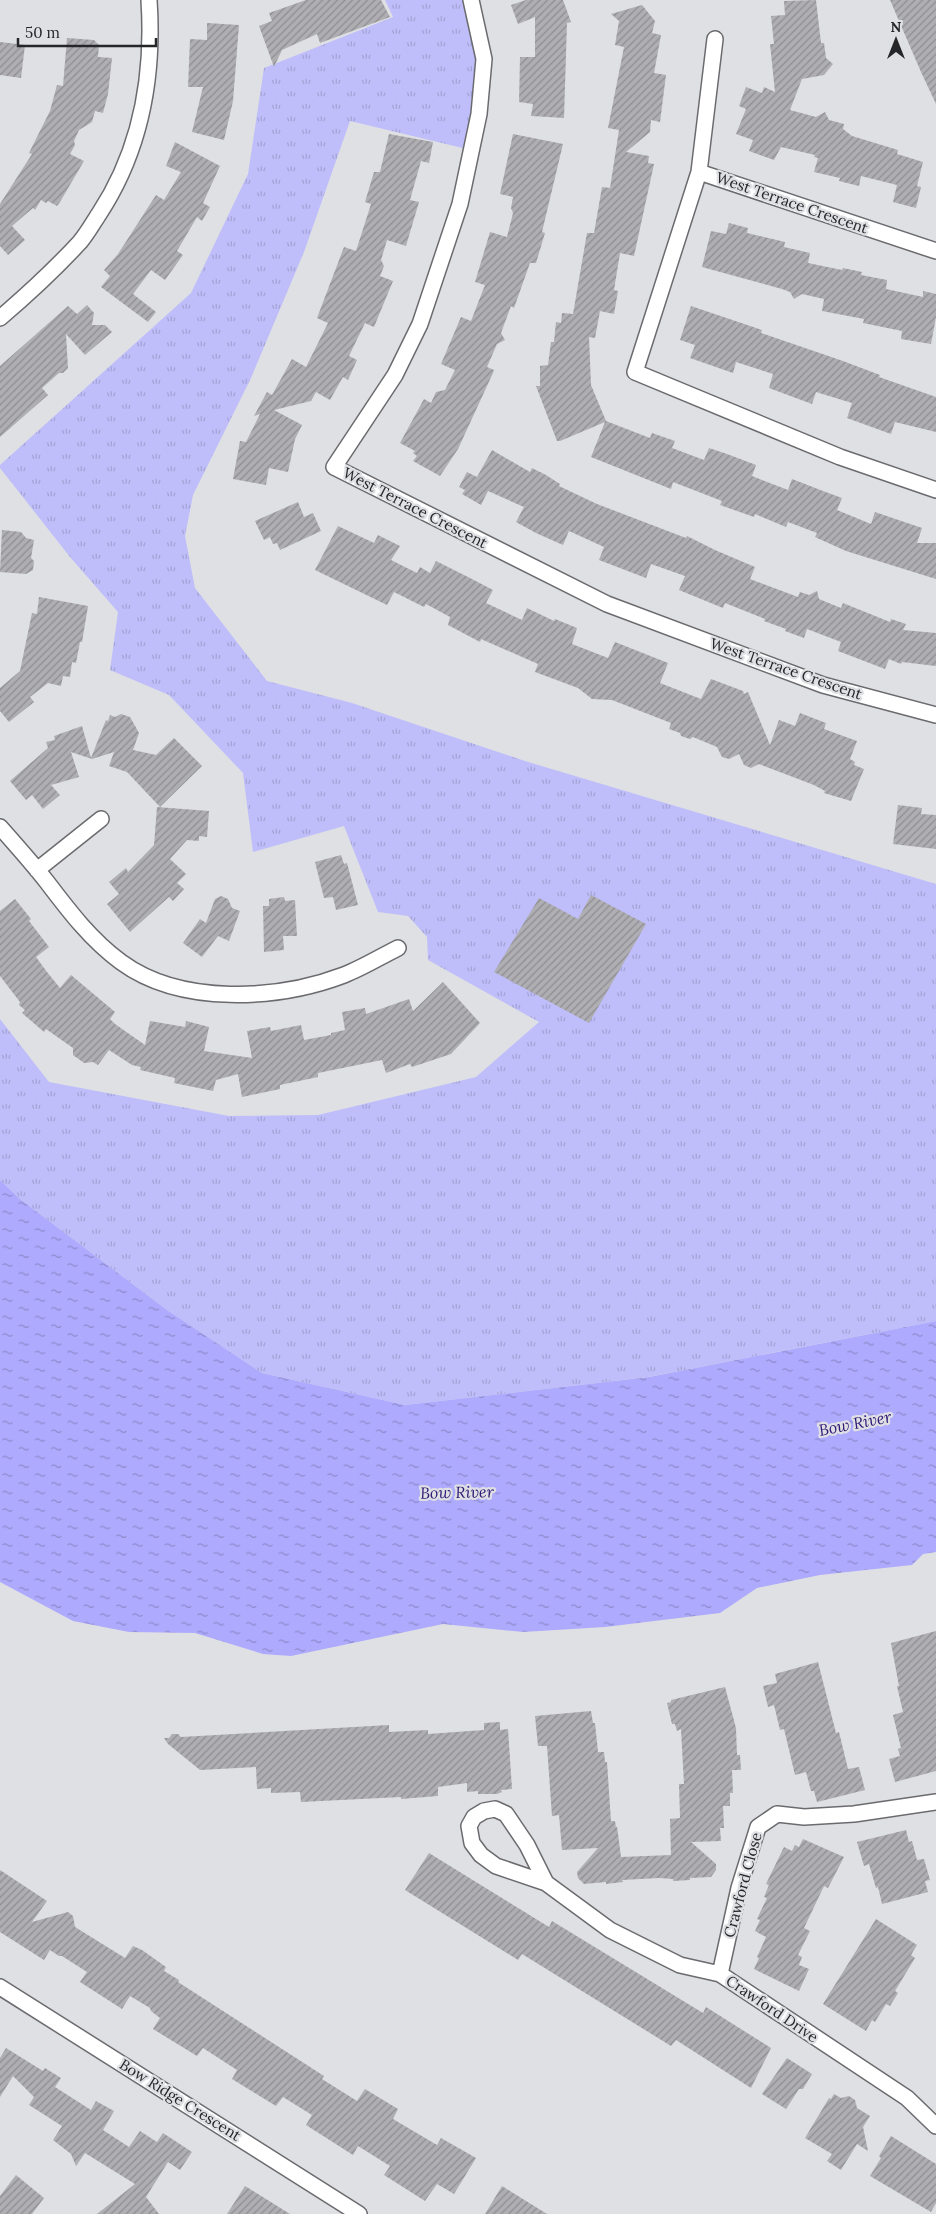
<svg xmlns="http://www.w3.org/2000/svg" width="936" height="2214" viewBox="0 0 936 2214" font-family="Lora,serif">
<defs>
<pattern id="grass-tufts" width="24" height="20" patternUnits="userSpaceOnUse" patternTransform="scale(1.25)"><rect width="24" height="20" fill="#bfbefa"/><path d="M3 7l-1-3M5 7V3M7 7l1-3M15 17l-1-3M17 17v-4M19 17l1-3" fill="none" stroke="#a4a3d6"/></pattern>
<pattern id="water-ripples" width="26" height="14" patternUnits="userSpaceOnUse" patternTransform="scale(1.25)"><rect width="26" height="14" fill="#aeaafd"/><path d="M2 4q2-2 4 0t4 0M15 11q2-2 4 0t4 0" fill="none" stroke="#8d8acd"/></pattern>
<pattern id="building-hatch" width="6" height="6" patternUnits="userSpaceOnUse" patternTransform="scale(1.25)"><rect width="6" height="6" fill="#aeaeb3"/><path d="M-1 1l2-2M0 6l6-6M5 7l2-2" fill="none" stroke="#8d8d92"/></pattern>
</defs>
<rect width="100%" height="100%" fill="#dfe0e4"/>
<path fill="url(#grass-tufts)" d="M385,0H471L484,59L471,150L350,121L304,252L251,378L193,495L185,536L195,588L267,681L352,703L525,761L936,884V1321L648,1377L405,1405L262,1373L167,1310L20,1199L0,1180V1019L49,1082L229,1116L318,1115L476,1077L539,1022L428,960L427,937L408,916L378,912L344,826L253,852L243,773L169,695L110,670L118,612L70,557L0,468V465L191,293L248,174L264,68L393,17Z"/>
<path fill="url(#water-ripples)" d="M0,1180L20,1199L167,1310L262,1373L405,1405L649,1377L936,1321V1552L923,1554L912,1565L820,1575L757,1588L720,1613L605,1627L523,1632L443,1624L291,1656L263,1654L195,1633L129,1632L73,1621L0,1582Z"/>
<path fill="url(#building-hatch)" d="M306,0H381L390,17L320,43L317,34L282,50L274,67L259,26L272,21L269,13Z
M526,0H563L571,22L567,23L564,118L531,116L533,104L519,102L520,57H535V17L518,24L511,5Z
M816,0L821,43H824L826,58L833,64L824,75L802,79L790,110L816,117L825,112L829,120L844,124L843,129L852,136L898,150L897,154L923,162L917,186L921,187L916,208L893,202L897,185L861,176L859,186L839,181L840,178L814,172L818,158L814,157L815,155L781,147L774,160L749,151L753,140L736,134L746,109L739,106L746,87L762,93L764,87L775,92L770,44H774L771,16L785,15L784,1Z
M890,0H936V104L921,72Z
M642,5L655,21L652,33L661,35L654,73L666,75L660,122L651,120L650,132L626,152L649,156L648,163L654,164L634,256L620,253L614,290L618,291L614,314L600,311L595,338L589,337L591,385L606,421L650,438L652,433L675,441L672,448L704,460L709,448L727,454L756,465L752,476L788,490L792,479L823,491L842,498L837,510L871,524L875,512L922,528L917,543H936V579L846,551L815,537L817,533L788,522L786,527L755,514L754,517L720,505L722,501L673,482L671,489L591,457L605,422L560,441H557L536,386H540V366L548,365L551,342H554L556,322L561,323L562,313L573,314L587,233H594L602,187L610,188L619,130L608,128L624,47L615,45L619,21L611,14Z
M207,23L239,25L233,101L224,140L192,132L203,87H188L190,39L207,40Z
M67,38L94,40L99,45L98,57L112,58L108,94L103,113L95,111L92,122L79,130L74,141L75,145L70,154L84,161L60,202L57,206L48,201L46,203L41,200L35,210L33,208L12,226L25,240L8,255L0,246V204L32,154L29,153L50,111L57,85L63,86Z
M0,42L25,45L21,78L0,75Z
M389,134L433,142L429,163L421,161L410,200L419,202L406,246L387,240L381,260L384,266L380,276L393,281L374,327L365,323L349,356L357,360L348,380L343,377L330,400L316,392L311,401L274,410L302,425L295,439L288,472L269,468L266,485L233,479L240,441L246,442L260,414L254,416L267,392L272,395L292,359L306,367L328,323L317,318L344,247L356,251L371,204L365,202L374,172H380Z
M513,134L563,144L542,232L545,233L536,263H530L514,308L511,306L501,333L505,340L497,344L487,367L494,370L493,373L458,449L440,476L413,461L417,456L413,453L415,451L400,443L424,399L431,403L436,392L445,390L455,370L441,364L461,317L471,321L485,285L475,282L490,232L507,237L513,213L511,208L513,197L500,194Z
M175,142L220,166L203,203L210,207L202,221L197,217L177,251L183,255L165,280L151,270L133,294L156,312L148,322L101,287L110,276L104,270L118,254L156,195L164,200L181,172L166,166Z
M729,223L748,228L747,233L785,242L784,247L810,253L808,263L842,270L843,268L862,272L861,275L887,280L886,289L923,297V291L936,294V317L931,344L901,339L902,331L863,323L864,319L822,311L824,299L802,294L794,299L790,292L782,289L702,267L711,231L726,234Z
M87,305L94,313L92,325H105L112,332L85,355L66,334L68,368L63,373H59L42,388L48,395L0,437V366L68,306L77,314Z
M691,306L762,330L761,333L843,361L880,375L879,377L936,397V432L895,422L891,434L847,418L852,403L816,392L812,404L769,388L773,374L736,362L733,373L690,358L695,345L680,340Z
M492,450L530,472L532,468L546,475L560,484L559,486L597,504L686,538L687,536L715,550L755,567L750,579L798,597L800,592L809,595L817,591L819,599L841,608L843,603L890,622L891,619L906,624L903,630L936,633V666L902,662L901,664L889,659L885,669L838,651L841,642L807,629L804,638L785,631L786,629L764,621L765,619L725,603L723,608L679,590L685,576L651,564L646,578L599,560L604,547L569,531L563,545L536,533L516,522L524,507L488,491L481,505L462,494L465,490L459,487L467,472L477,477Z
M298,502L304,517L313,513L321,531L280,550L277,543L273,544L270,537L264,540L255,521Z
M338,526L374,543L378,535L400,546L391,560L417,573L420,567L430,573L436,561L470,578L493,590L486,603L522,620L527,608L554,621L555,619L577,628L572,644L608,658L615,642L668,663L660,683L701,699L711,679L743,691L744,694L748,692L770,745L779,720L795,726L800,713L826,723L824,729L857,741L850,759L855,762L854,765L864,769L851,801L824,793L825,791L814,785L759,764L751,768L744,765L739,754L729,759L722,757L717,747L693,737L690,739L681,736L680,733L669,729L671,723L612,700L592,699L578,688L535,672L538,664L481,639L480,642L448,625L450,617L426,604L424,607L394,592L387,605L315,570Z
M2,530L21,532L26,538L34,540L31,558L34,561L33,570L26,574L0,572Z
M39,597L88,606L82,642H80L76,663L72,662L70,677L63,676L61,686L48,683L30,697L34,702L9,722L0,711V688L20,671L32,613L37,614Z
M121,714L130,717L139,733L133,750L156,755L174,738L202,766L160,807L127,772L109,766L114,752L92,759L71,752L79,777L51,785L60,795L43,809L32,795L26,800L10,781L48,748L46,742L55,740L54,736L82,726L91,758L106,720L108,721L110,715L115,717Z
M898,805L922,808L921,814L936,815V849L893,844Z
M157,807L209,811L207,837L199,836V841L187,840L170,859L186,874L177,883L184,889L173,901L169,897L130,932L107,904L119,894L109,882L126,868L128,872L154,845Z
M341,855L344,864L347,863L358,905L336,910L333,897L324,898L315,862Z
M591,895L646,924L589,1023L494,972L539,898L578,919Z
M221,896L228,899L232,908L240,911L229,941L218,936L202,957L183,943L200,919L206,923L215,899Z
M284,897L285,901L295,900L297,936H283L284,950L264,952L263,906H269V899Z
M15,899L31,919L29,921L49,947L36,957L47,972L60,988L71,975L115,1012L110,1019L115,1024L145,1045L150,1021L185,1027L186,1021L209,1027L204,1051L252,1058L247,1031L270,1027L271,1031L301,1025L304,1040L331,1035V1033L345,1030L342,1012L365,1008L366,1014L409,999L413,1011L443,982L480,1023L451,1054L412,1067L410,1064L386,1073L382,1060L318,1073V1077L280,1085V1089L242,1097L238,1074L216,1080L213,1091L174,1083L175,1078L140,1070L141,1067L132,1065L109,1050L98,1065L93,1062L84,1063L73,1055V1048L46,1029L44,1032L22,1013L25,1010L19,1005L20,1002L0,976V911Z
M936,1631V1771L895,1782L889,1759L900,1756L898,1749L901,1748L893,1715L903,1712L897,1686H899L891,1643Z
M818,1662L836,1733L839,1732L848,1769L859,1767L865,1790L817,1802L814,1791H811L806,1772L795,1775L784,1729L780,1730L774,1705L768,1707L763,1686L777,1683L775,1674Z
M725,1687L736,1728L737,1755H740L741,1770H732L733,1793H730V1806H723L724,1828H720L721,1841L691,1842L716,1864V1870L711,1877L690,1878V1880L673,1881V1879L659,1878L622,1880L623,1882L606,1884V1882L584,1884L578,1878L577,1872L598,1848L562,1850L559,1815L552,1816L547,1746H538L535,1716L591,1711L593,1723H595L598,1752H604L605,1762H607L611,1821H615L616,1828L617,1826L621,1857L671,1855L670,1819L680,1818L679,1784H684L681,1729L677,1731L675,1724H672L667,1703L671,1702V1700Z
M500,1722V1730L508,1729L512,1789L501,1790L502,1792L497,1794H478V1791L467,1792V1783L438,1787V1796L401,1799V1797L301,1802L300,1792L271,1793V1788L257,1789L256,1767L200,1770L168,1744L164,1738H169L172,1734H178L181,1737L389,1725V1732L428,1730V1734L484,1730V1723Z
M906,1830L909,1842L912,1841L917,1860L924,1859L930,1880L925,1881L928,1892L882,1904L878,1887L876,1888L869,1864L864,1866L857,1842Z
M803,1839L844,1857L828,1888L824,1886L804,1928L810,1931L798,1955L802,1957L799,1965L809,1969L799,1991L754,1969L759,1958L757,1957L766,1937L755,1931L760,1920L757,1919L767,1898L764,1897L769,1885L766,1884L784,1847L792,1851L795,1845L799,1847Z
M429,1853L549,1927L552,1921L703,2013L706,2007L771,2048L751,2088L676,2040L671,2046L522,1954L518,1960L405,1890Z
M0,1870L47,1901L32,1922L68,1912L73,1916L75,1927L125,1958L133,1946L142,1950L166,1967L164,1971L179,1980L178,1982L324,2076L322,2079L357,2101L365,2089L398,2109L393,2119L437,2145L441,2138L476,2158L454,2194L437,2184L425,2201L384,2175L390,2166L358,2146L353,2155L306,2125L312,2115L283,2097L276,2106L232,2079L237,2070L203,2048L197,2056L153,2029L160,2018L151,2011L150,2008L130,1996L122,2009L80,1982L87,1972L62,1956H59L50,1950L44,1960L0,1932Z
M876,1919L917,1945L911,1955L915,1958L895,1991L898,1993L890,2006L886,2004L875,2022L872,2020L866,2031L823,2004Z
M6,2048L43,2071L45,2068L61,2078L55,2087L91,2110L96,2101L114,2111L103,2130L129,2147L140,2131L157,2142L163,2133L192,2152L180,2170L168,2162L146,2197L159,2214H97L135,2184L85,2153L76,2166L71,2154L53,2140L62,2126L29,2105L34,2097L13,2076L0,2097V2058Z
M787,2058L812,2074L803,2089H799L786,2109L762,2094Z
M834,2094L841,2098L849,2096L855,2100L857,2108L870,2116L863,2127L868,2151L857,2144L841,2170L827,2161L832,2154L805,2138L829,2098L831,2099Z
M891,2136L936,2164V2203L931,2212L870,2176L881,2158L879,2156Z
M16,2175L44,2198L32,2214H0V2196Z
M245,2186L290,2214H227Z
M502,2186L547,2214H485Z"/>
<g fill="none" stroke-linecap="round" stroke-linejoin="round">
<defs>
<path id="minor" d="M471,0L484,59L479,114L460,204L420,324L395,375L334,467L607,604L823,685L936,715
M715,39L699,172L635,372L840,457L936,490
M699,172L936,251
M0,318C27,295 56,268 80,242C87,234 93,223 99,214C141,150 154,75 149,0
M0,827C16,845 32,863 47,882C69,911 91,940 121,962C181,1006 278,1000 344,975C362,968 380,957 398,948
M37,870L101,819
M546,1883L527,1845L506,1814L495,1809L484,1811L474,1817L469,1826L472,1843L481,1855L496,1866L546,1883L610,1930L680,1965L720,1974L907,2098L936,2126
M720,1974L739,1888L758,1827L777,1814L804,1817L854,1814L936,1802
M0,1987L359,2214"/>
</defs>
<use href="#minor" stroke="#6b6b6f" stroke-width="18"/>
<use href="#minor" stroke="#fff" stroke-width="15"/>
</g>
<g text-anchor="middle" stroke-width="4.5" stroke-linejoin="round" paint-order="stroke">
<g font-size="15" fill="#262628" stroke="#dfe0e4">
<text transform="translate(792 203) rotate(19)" y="5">West Terrace Crescent</text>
<text transform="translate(415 508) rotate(27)" y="5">West Terrace Crescent</text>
<text transform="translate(786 669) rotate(19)" y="5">West Terrace Crescent</text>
<text transform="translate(743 1885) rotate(-75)" y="5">Crawford Close</text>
<text transform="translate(772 2009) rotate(34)" y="5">Crawford Drive</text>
<text transform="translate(180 2100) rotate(32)" y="5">Bow Ridge Crescent</text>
</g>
<g font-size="16" font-style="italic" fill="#2f1875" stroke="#dfe0e4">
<text transform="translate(855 1423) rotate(-11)" y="6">Bow River</text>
<text transform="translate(457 1492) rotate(-1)" y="6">Bow River</text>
</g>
</g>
<g transform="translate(896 40)" stroke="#dfe0e4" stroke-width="4" paint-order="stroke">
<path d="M0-4L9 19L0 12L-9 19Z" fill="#262628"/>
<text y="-8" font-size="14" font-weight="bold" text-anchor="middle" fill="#262628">N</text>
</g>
<path d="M18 38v8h138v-8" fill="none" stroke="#262628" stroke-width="2.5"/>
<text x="25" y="38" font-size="15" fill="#262628" stroke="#dfe0e4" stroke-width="4" paint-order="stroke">50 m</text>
</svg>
